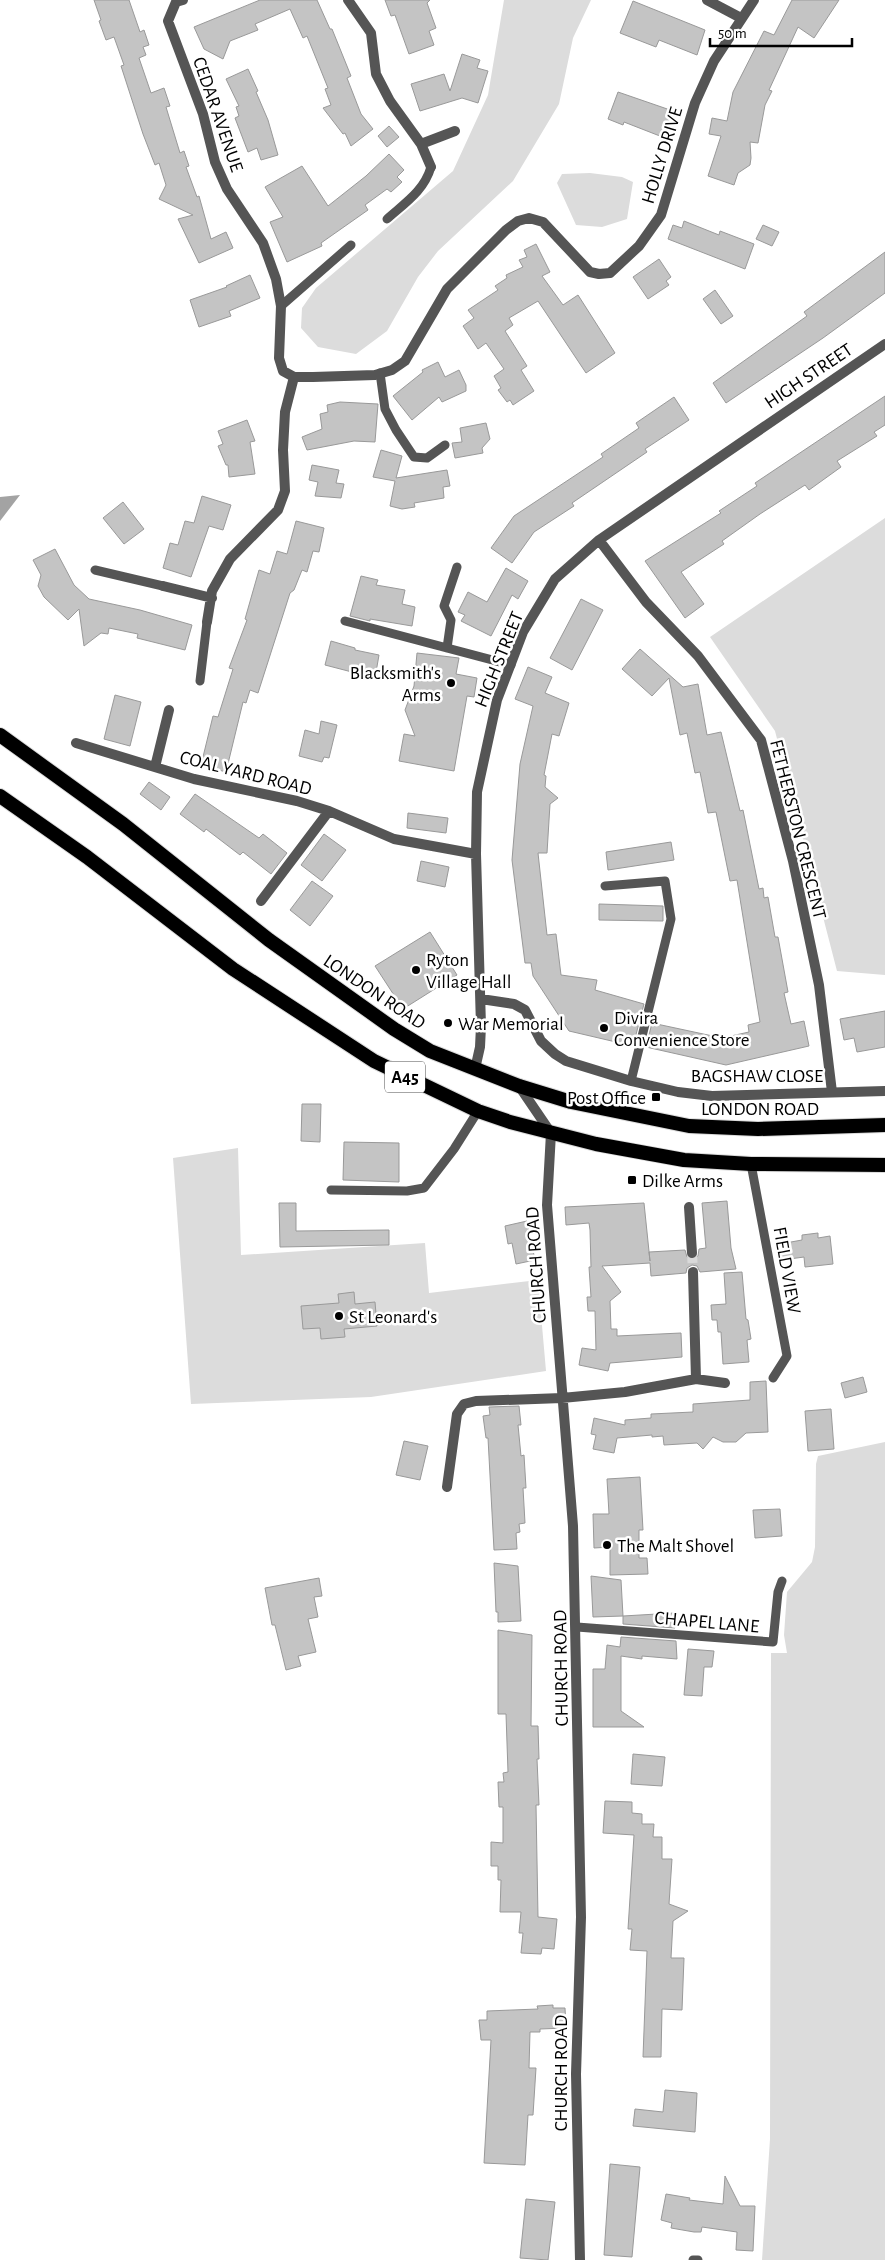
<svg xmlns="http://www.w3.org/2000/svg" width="885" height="2260" viewBox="0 0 885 2260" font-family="'Alegreya Sans',sans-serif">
<rect width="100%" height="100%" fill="#fff"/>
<path fill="#dcdcdc" d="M504,0H591L573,38L559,104L513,181L438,251L418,277L387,331L356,354L318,347L301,328L302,308L316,288L453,171L488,95Z
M590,173L622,177L633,182L627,219L602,227L576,225L557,183L562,174Z
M885,518V975L837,971L775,731L710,637Z
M238,1148L241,1255L425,1243L429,1293L538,1280L546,1371L371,1397L191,1404L173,1158Z
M885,1442V2260H762L770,2139L771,1653H787L784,1635L787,1592L812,1562L815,1547L816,1464L818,1456Z"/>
<path fill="#a3a3a3" d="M20,495L0,521V497Z"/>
<path fill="#c4c4c4" stroke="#999" d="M94,0H129L140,32L144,30L149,45L143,47L146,55L139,58L151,93L164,88L170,106L166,107L180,153L184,151L189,166L186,167L197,197L199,196L211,239L226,232L233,248L199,263L178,219L193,215L159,199L166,185L159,163L155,165L143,134L121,66L124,65L114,37L106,40L99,21L101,20Z
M260,0H317L330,29H332L351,76L347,78L361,114L373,129L351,146L345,133L343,134L323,108L331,105L325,89L328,88L307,36L303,38L290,9L255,24L258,30L230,41L223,59L204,49L194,27Z
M385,0H430L427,3L436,28L429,31L434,45L409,54L395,15L391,16Z
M792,0H839L814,38L798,27L769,90L772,91L765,105L758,143L750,142L751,158L750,165L738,173L734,185L708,176L721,136L709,134L712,118L727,121L733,92L764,31L774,35Z
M633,1L705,30L697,55L659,40L656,47L620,33Z
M462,54L480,60L477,68L488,71L478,103L462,98L420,111L411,84L444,74L450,91Z
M248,69L258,91L256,92L268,120L278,155L261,160L257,148L248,152L235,118L239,116L236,107L239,106L226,79Z
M618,92L676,112L665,138L624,122L623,125L608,119Z
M389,126L399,137L387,147L378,136Z
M389,154L404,170L397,177L402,182L391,192L387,189L365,205L368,210L321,243L322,246L287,262L270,222L283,217L265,187L302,166L328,206L366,176Z
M684,221L719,235L720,231L754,244L745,269L668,239L673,225L682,228Z
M763,225L779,232L772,246L756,239Z
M536,244L550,272L542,276L563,305L578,295L615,353L586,373L538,301L509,318L513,325L505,331L527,366L521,370L534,391L513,405L510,400L507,402L498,390L501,388L494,376L504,369L486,343L478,349L463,326L474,318L468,310L498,290L495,286L507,278L506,275L523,267L519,260L527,257L524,250Z
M885,252V293L823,338L726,403L713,383L807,316L804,312Z
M659,259L671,277L666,281L669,285L648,299L633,277Z
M250,275L260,298L229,311L231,316L199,327L190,300L227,287L226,286Z
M715,290L733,316L721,324L703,299Z
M438,362L445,377L459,370L466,385V391L442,402L439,397L412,420L393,396L423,372L422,370Z
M885,396V425L874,432L877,436L837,461L841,467L809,490L805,485L760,514L722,541L724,544L681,572L704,604L685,618L645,561L721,513L719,511L757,486L755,483Z
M674,397L689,420L645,449L647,452L572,503L574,506L534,532L512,563L491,548L514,516L603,457L601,454L639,428L636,423Z
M340,402L378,404L375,442L354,441L307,450L302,437L322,429L320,414L328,412L327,405Z
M247,420L255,441L250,442L255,474L229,477L228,465H226L218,446L223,444L218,431Z
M486,423L490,439L482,448L483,453L455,458L452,443L462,442L460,428Z
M381,450L402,456L396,478L447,470L450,486L443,487L444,498L414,503L415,507L402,509L390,506L395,481L373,477Z
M312,465L339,470L336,483L344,484L341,498L315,496L318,482L309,480Z
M202,496L231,505L223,530L209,526L191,577L163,568L170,543L178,545L185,521L194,523Z
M123,502L144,529L124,544L103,518Z
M296,521L324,528L319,552L313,551L307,572L302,570L294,590L290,593L258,693L250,690L246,703L243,702L226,772L201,765L213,716L218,717L233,669L229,668L247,620L245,619L259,570L270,574L277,551L287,554Z
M55,549L74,585L89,599L140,610L192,625L185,650L137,638L138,634L109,628L108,634L101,633L84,646L79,609L68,620L44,597L38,586L41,575L33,560Z
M506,568L528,581L518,599L512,595L491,636L461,621L465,615L458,612L468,592L487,602Z
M361,576L378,580L376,585L405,590L402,604L415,607L412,626L370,619V621L350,616Z
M581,599L603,610L572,670L550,658Z
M331,641L355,648V650L379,655L375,678L325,665Z
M640,649L683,687L698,684L707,735L721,732L740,811L743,810L759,889L763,888L764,898L768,897L775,937H778L788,992L784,993L791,1024L804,1021L809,1046L726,1065L646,1047L652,1023L722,1038L749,1032L748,1025L760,1022L737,880L730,881L716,812L708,813L700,772L695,773L687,733L680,735L669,678L652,696L622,669Z
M417,653L459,658L456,674L477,678L474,697L467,696L454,771L399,761L404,734L415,736L405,710L414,686Z
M528,667L552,677L545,693L569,703L559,736L552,734L544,775L546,776L545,787L558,798L550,804L547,853H538L547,935L556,934L561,975L597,980L595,990L644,1004L633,1046L569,1031L533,976L531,963H525L512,860L520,764L533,706L515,699Z
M115,695L141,702L130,746L104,739Z
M321,721L337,725L329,758L324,757L322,762L299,756L305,730L319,734Z
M149,782L170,797L161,810L140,794Z
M195,794L259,838L263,834L287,853L271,874L243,852L240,855L206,829L204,832L180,814Z
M408,813L448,818L446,833L407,828Z
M324,834L346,850L322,881L301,865Z
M671,842L674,860L608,870L606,852Z
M421,861L449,867L445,887L417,881Z
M312,881L333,896L310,926L290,910Z
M599,904L663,906V921L599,920Z
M430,932L457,975L403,1009L375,966Z
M885,1011V1047L857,1052L854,1038L844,1040L840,1019Z
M302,1104H321L320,1142L301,1141Z
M344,1142L399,1143V1182L343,1180Z
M727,1201L731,1248L736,1269L700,1272L697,1266L692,1265L687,1268L686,1273L651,1276L650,1263L602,1266L621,1292L610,1301L611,1329H617V1336L681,1333L682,1357L610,1363L608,1371L579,1365L582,1348L596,1350L595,1311H588L587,1297H591L589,1267H591L590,1230L589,1223L566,1225L565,1207L644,1203L650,1261L649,1252L685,1250L687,1257L692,1260L698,1256L699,1249L706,1248L702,1203Z
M279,1203H296V1231L389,1230V1245L280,1247Z
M527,1221L535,1260L516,1264L512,1243L508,1244L505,1226Z
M818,1233V1238L830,1236L833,1264L805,1267L804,1257L782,1260L780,1244L802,1240V1235Z
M742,1272L746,1319L748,1320L751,1339L747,1340L749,1362L723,1364L721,1332H718L717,1320H712L711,1305L726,1304L724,1273Z
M354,1292L355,1304L375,1302L377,1326L344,1329L345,1337L321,1339L320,1328L303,1329L301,1306L339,1303L338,1294Z
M863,1377L867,1392L845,1398L841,1383Z
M766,1381L768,1432L746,1433L736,1442H723L713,1437L703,1449L697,1443L664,1445L663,1436L652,1437V1435L617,1438L614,1453L593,1449L596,1435L591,1434L594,1418L625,1425V1420L651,1418V1414L693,1412V1404L750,1400V1382Z
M519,1406L521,1425H518L521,1456L524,1455L526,1488H523L525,1523L519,1524L520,1532L516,1533L517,1549L494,1550L488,1438H486L483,1416L490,1415L489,1407Z
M831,1409L834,1449L808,1451L805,1411Z
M404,1441L428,1446L420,1480L396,1475Z
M640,1477L643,1530H639V1558H647L648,1574L610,1575V1547L594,1548L593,1514H609L607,1479Z
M780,1509L782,1536L755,1538L753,1510Z
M494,1563L518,1566L521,1621L498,1622V1612H496Z
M591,1576L621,1580L623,1616L593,1617Z
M319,1578L322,1596L314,1597L318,1617L308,1619L316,1652L298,1656L301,1666L286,1670L275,1625H272L265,1588Z
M674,1613L675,1628L623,1624V1616Z
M498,1630L532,1635L531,1726H538L539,1759H537L539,1805H536L538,1917L557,1919L554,1949L542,1948L541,1954L521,1953L523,1933H519L521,1912H500L501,1880H498V1866H491V1842L503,1843V1807H499L498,1782H504L503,1773L508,1772L506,1714H498Z
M621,1637L676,1641L677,1659L642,1656V1659L621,1656V1711L644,1727H593V1669H605L607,1645L620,1647Z
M688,1649L714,1651L712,1667H704L702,1696L684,1695Z
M633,1754L665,1757L662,1786L631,1784Z
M605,1801L632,1802V1813L642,1814V1824H654L653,1837H662V1859H672L669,1904L688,1911L673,1921L671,1958H684L682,2010L662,2009L661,2057H643L647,1951L630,1950L632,1929H628L634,1835L603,1833Z
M553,2005V2008H565L566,2028L540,2029V2032H530L529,2068H536L533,2115H528L525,2165L484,2163L491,2040H481L479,2020H487V2011L538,2009L537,2006Z
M665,2090L697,2093L695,2132L633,2126L635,2109L663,2112Z
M610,2164L640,2167L632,2257L604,2255Z
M725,2176L740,2206H755L753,2251L736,2250L737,2232L702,2227L701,2232H694L671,2228L672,2223L661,2220L666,2194L690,2198L689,2200L723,2204Z
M526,2199L555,2202L548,2260L520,2258Z"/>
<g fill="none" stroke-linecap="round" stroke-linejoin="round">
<path stroke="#d9d9d9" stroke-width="10" stroke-dasharray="10 5" stroke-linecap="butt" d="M692,1253L693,1272"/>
<defs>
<path id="trunk" d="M0,735L123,824L269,940L394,1029L430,1051L519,1086L571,1102L689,1126L758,1129L885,1125
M0,796L87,857L233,969L374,1061L478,1111L510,1122L596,1144L684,1160L751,1164L885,1165"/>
</defs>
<use href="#trunk" stroke="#dbdbdb" stroke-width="16"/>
<path stroke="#555" stroke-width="9" d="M387,219C405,203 424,191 431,167
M281,306L351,245
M380,373L385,409L396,430L414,457L427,458L445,445
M95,570L163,586
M345,621L511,665
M447,648L451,620L444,606L457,567
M200,681L207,622
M605,886L665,881L671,919L631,1081
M751,1164L787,1356L773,1378
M331,1190L407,1191L424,1188L454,1149L478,1111
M577,1627L773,1642L778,1592L782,1581
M693,2260H698"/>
<path stroke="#555" stroke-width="10" d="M183,0L176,2L168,21L203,114L215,162L227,189L263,243L276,279L281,306L279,358L283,371L294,377H313L375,375L392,370L405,361L447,289L506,230L518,221L529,218L543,222L590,272L599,274L610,273L639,246L661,215L695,103L714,61L754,0
M348,0L371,33L376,74L390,101L421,144L431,167
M707,0L741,18
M421,144L455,131
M599,540L646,602L698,656L761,740L793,861L819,985L832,1092
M163,586L212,598
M207,622L212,591L230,559L278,510L285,491L283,450L285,412L294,377
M76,743L194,779L297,801L329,811L394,839L476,854
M155,767L169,710
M261,901L329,811
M481,999L514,1004L525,1010L541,1041L555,1054L566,1061L631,1081L678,1092L712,1096L885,1091
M475,1069L480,1047L481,1026L476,854L477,792L497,700L523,632L555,579L599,540L885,344
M519,1086L551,1133L547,1205L573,1526L581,1917L576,2074L580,2260
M689,1207L692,1253
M693,1272L696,1379
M447,1487L457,1414L464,1404L476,1401L562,1398L625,1392L696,1379L725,1383"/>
<use href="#trunk" stroke="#000" stroke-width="14"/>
</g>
<g fill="#000" stroke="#fff" stroke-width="2">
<circle cx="451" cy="683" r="5"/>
<circle cx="416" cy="970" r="5"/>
<circle cx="448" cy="1023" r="5"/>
<circle cx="604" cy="1028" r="5"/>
<rect x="651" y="1092" width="10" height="10" rx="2.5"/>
<rect x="627" y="1175" width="10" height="10" rx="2.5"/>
<circle cx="339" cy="1316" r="5"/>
<circle cx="607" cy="1545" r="5"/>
</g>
<g text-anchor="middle" stroke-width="5" stroke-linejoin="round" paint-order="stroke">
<rect fill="#fff" stroke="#4c4c4c" stroke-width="1" x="385" y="1061.5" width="40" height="31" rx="4"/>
<g font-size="18" font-weight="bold" fill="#000">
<text x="405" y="1083">A45</text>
</g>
<g font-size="19" fill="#000" stroke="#fff">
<text transform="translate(219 114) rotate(71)" y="7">CEDAR AVENUE</text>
<text transform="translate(661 155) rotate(-73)" y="7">HOLLY DRIVE</text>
<text transform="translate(808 375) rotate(-34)" y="7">HIGH STREET</text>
<text transform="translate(498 659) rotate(-68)" y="7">HIGH STREET</text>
<text transform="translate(246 772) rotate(14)" y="7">COAL YARD ROAD</text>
<text transform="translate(799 829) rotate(76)" y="7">FETHERSTON CRESCENT</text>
<text transform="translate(375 991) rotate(34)" y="7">LONDON ROAD</text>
<text x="757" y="1082">BAGSHAW CLOSE</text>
<text x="760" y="1115">LONDON ROAD</text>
<text transform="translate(535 1265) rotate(-94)" y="7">CHURCH ROAD</text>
<text transform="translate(788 1270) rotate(80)" y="7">FIELD VIEW</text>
<text transform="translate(707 1621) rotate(5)" y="7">CHAPEL LANE</text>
<text transform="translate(560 1668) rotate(-91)" y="7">CHURCH ROAD</text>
<text transform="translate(560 2073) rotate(-90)" y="7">CHURCH ROAD</text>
</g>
<g font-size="19" fill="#000" stroke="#fff" text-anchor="start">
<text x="441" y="679" text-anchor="end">Blacksmith's<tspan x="441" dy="22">Arms</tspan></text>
<text x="426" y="966">Ryton<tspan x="426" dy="22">Village Hall</tspan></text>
<text x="614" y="1024">Divira<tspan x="614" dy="22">Convenience Store</tspan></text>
<text x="458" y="1030">War Memorial</text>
<text x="646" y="1104" text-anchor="end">Post Office</text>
<text x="642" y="1187">Dilke Arms</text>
<text x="349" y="1323">St Leonard's</text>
<text x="617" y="1552">The Malt Shovel</text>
</g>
</g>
<path d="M710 38v8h142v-8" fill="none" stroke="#000000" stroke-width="2.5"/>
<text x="718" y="38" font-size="15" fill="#000000" stroke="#ffffff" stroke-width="4" paint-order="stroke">50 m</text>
</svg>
